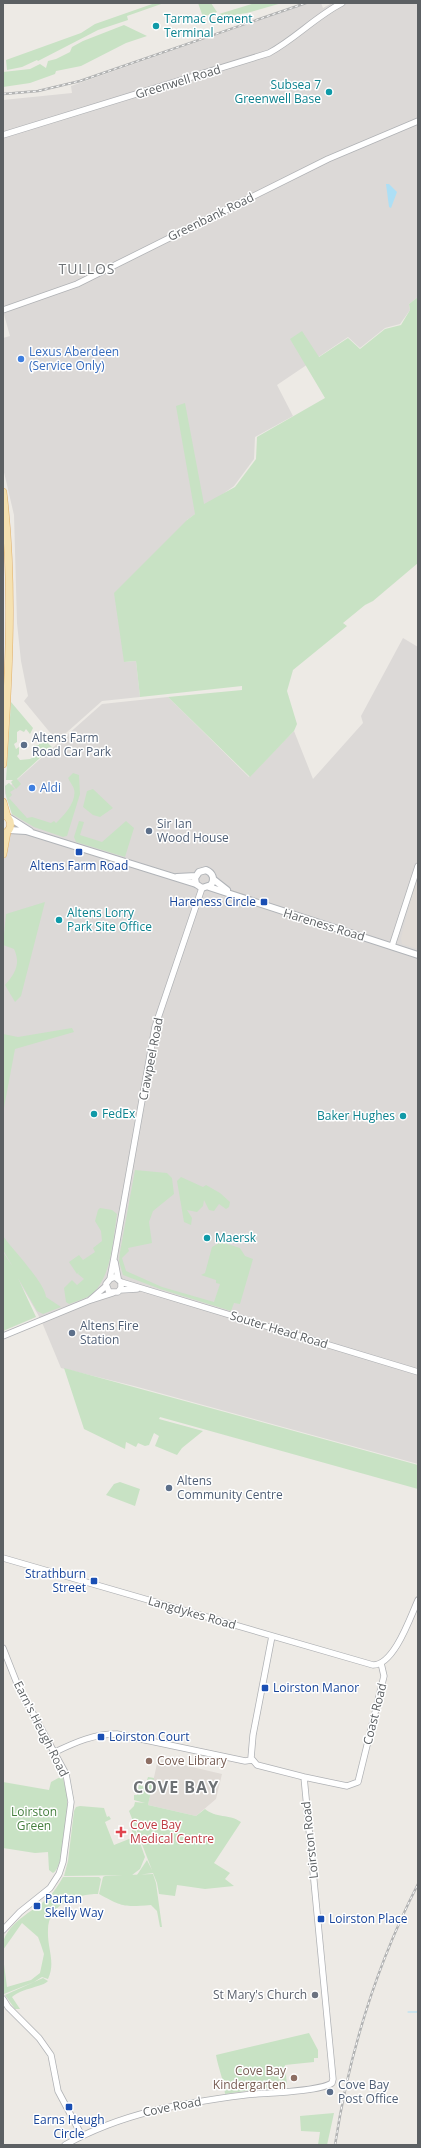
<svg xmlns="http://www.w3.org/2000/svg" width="421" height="2148" viewBox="0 0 421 2148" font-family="'Open Sans',sans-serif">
<rect width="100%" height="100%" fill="#edeae5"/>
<path fill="#dcd9d7" d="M309,3H321L323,8L332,3H418V297L409,304L410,310L400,324L385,328L360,348L348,337L277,385L293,416L255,437L254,459L234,486L187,520L124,662L136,661L140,697L102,701L57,741L24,701L28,696L21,661L17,623L14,515L3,468V338L10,336L3,311V100L72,93L71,86Z
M403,638L418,647V1464L134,1386L61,1368L41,1320L3,1253V854L6,839L13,830L12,814L5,793V786L9,783L11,785L102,704L168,697L249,777L294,731L313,779L363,723L361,716Z"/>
<path fill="#e0dbd6" d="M418,873V949L402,944L401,938Z
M158,1759L222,1774L216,1799L196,1816L148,1805Z"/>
<path fill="#c8e2c4" d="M155,3H164L127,16L128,20L98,30L38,61L37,60L22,67L7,70L6,60L81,33L95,24Z
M198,3H211L217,12L203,17Z
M255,3H282L247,13L221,17L219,14Z
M124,25L147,36L126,43L81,66L56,71L55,74L30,83L3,87V72L30,69L40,64L46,68L48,61L56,59L70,52L72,47L83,41Z
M418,297V563L373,601L365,605L343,623L347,626L293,670L287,691L297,724L294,731L250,777L168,697L242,690V686L140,697L136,661L124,662L114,593L187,520L195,514L176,406L185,403L204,504L235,487L256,459L257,437L325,398L290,339L302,331L319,357L348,338L360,349L385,329L401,325L410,310L409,304Z
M11,702L33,728L30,734L26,729L24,732L20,730L17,732V742L14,744L16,749L19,747V754L17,756L20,760L30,759L38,755V751H35L34,745H39V739H34L33,737L37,733L52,747L17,779L21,784L16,789L11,782L13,780H6Z
M73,773L79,775L80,794L67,836L63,837L34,827L12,814L6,796L5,786L9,783L15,789L10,792L12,795L9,798L27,818L32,817L51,823L54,821L56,823C64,815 77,802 74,789C73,786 70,782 68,778Z
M93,789L113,808L100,817L93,815L83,807L87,791Z
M79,821L84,822L80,835L102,842L126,821L134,828L125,857L76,842L74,837Z
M45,902L21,996L15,1002L5,985C15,974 21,964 14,949L3,945L6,914Z
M72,1028L74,1032L15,1049L3,1113V1034L18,1037Z
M135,1170L167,1173L172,1178L174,1194L153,1211L149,1222L152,1243L128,1248L129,1251L122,1258L126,1271L162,1287L214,1302L220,1284L216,1283V1280L201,1275L205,1273L212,1247L221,1242L240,1248L245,1256L253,1259L240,1304L234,1303L231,1311L160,1289L123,1275L119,1261L120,1252Z
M181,1177L203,1187L206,1185L220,1193L230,1202L229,1207L226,1209L219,1204L214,1211L209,1210L204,1200L203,1206L197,1212L187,1210L192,1218L191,1225L184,1222L177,1181Z
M100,1208L112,1210L117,1214C113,1239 112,1276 92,1294C86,1299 76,1301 69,1304L66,1302L64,1288L72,1280L77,1285L84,1279L78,1274L79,1272L77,1274L69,1262L79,1255L83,1260L95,1252L93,1248L102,1241L101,1231L95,1221L98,1210Z
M3,1236C13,1250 45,1283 46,1297L61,1307L43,1314L37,1311L18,1278L36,1317L3,1331V1252L13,1267L3,1250Z
M64,1368L418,1465V1489L160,1417L159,1419L203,1431L182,1448L177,1455L155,1446L159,1436L154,1433L149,1445L145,1446L138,1443L136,1447L126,1442L125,1449L84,1429Z
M120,1482L140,1489L135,1506L106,1495L114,1484Z
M62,1776C64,1782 66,1788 67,1795C68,1807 64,1869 53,1873L49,1870L48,1852L35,1853L3,1848V1782L49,1790L51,1782Z
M148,1777L154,1778L148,1805L196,1816L205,1809C215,1818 230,1814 241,1822L214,1863L230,1873L225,1879L234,1886L205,1889L177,1885L175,1896L159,1894L157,1883L153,1873L137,1875L147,1860L152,1870L129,1811L134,1806L135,1802L145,1803L134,1800V1795H137L139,1785L145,1787Z
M80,1806L104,1808L107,1817L109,1816L111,1819L105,1822L114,1845L134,1837L130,1824L133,1823L145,1857L140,1869L132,1875L64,1876L68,1861L74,1811L76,1807Z
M153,1874L156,1883L162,1927H160L157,1911L151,1905C123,1907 123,1907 99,1894L103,1877L105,1876Z
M63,1877H99L101,1879L98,1894C77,1894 48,1904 48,1930C47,1948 56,1962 48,1979L42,1977L34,1982L4,1994L3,1957L7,1987L31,1980L40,1973L44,1954L41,1945L38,1937L22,1923L3,1950C0,1926 34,1911 48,1898C54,1892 59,1884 63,1877Z
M43,1978L48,1981C43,1987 22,1988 12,1997L20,2009H15L5,1995Z
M309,2033L318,2050V2058H314V2062L285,2065L287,2085L225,2094C224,2080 218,2068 216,2055Z
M334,2113L327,2145H318L320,2132L301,2131L300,2116Z"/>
<path fill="#addff5" d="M386,184H389L397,192L391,208L389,207Z"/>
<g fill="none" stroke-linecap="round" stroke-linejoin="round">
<path stroke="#addff5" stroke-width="1" d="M408,2012H418"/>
<defs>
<path id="tertiary" d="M3,135L269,53C295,39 315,17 342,3
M3,310L77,284L328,159L418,121
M392,946L418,866
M115,1262L118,1278
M110,1279L115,1277L121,1282V1288L118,1292H109L106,1284L110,1279L114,1258L155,1027L202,888
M121,1282L418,1372
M120,1290L137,1289
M90,1300L106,1286
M3,1336L88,1301L113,1293
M3,1558L373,1665C394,1665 410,1618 418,1600
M272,1636L253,1735L251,1758L257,1765L304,1777L347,1786L358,1782L384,1676L381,1663
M3,1648L18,1686L66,1774L71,1802L63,1862L59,1874L50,1888L20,1912L3,1930
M55,1752C76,1742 94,1734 117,1734L245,1761L252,1760
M3,1999L8,2007L39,2038L51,2055L58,2091L82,2136
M65,2145C121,2113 182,2103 245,2095C263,2093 319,2092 332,2083L333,2079L304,1777"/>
<path id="secondary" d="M8,817L30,831
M9,830L26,831L196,884L202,888L211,885C215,879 213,873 206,870L199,872L195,878L196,884
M177,877L196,876
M213,879L227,890
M209,887L418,955"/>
<path id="primary" d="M3,492C14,582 9,674 3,764
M3,802L7,816
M3,814C13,819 13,830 3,834
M3,854L7,832"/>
</defs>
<use href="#tertiary" stroke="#b0b2b5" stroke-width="7"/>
<use href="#secondary" stroke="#b1b4b8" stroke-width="8"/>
<use href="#primary" stroke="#e0af6a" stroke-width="8"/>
<use href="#tertiary" stroke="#fff" stroke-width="5.5"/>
<use href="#secondary" stroke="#fff" stroke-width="6"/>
<use href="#primary" stroke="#f5e1b1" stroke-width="7"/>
<defs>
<path id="rail" d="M3,94L38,91L80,81L306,3
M335,2145C349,2054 376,1966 418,1884"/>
</defs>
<use href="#rail" stroke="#b2b3b3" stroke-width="2.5"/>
<use href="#rail" stroke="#fff" stroke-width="1" stroke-dasharray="3" stroke-linecap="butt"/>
</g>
<g fill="#0f9aa8" stroke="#fff" stroke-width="1.5">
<circle cx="156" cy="26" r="4"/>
<circle cx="329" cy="92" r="4"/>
<circle cx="59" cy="920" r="4"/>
<circle cx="94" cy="1114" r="4"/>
<circle cx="403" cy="1116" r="4"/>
<circle cx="207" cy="1238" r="4"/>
</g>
<g fill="#3f7fe0" stroke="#fff" stroke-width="1.5">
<circle cx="21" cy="359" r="4"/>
<circle cx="32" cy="788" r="4"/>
</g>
<g fill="#5c6f8a" stroke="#fff" stroke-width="1.5">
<circle cx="24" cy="745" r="4"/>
<circle cx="149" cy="831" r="4"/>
<circle cx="72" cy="1333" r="4"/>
<circle cx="169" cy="1488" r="4"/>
<circle cx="330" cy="2092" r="4"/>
</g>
<g fill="#1a4fb4" stroke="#fff" stroke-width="1.5">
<rect x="75" y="848" width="8" height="8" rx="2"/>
<rect x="260" y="898" width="8" height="8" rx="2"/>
<rect x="90" y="1577" width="8" height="8" rx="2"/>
<rect x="261" y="1684" width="8" height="8" rx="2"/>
<rect x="97" y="1733" width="8" height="8" rx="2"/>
<rect x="33" y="1902" width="8" height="8" rx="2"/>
<rect x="317" y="1915" width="8" height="8" rx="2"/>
<rect x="65" y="2103" width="8" height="8" rx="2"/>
</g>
<g fill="#8d6e63" stroke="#fff" stroke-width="1.5">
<circle cx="149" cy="1761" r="4"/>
<circle cx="294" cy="2078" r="4"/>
</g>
<path fill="#e0444e" stroke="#fff" stroke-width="1.5" d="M119 1826h4v4h4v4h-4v4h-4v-4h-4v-4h4z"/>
<circle fill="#6b7280" stroke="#fff" stroke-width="1.5" cx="315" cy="1995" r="4"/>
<g text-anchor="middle" stroke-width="3" stroke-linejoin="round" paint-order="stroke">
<g font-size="12" fill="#0d838f" stroke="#fff" text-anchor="start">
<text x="164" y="23">Tarmac Cement<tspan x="164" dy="14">Terminal</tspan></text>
<text x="321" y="89" text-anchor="end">Subsea 7<tspan x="321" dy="14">Greenwell Base</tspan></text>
<text x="67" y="917">Altens Lorry<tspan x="67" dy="14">Park Site Office</tspan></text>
<text x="102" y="1118">FedEx</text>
<text x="395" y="1120" text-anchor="end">Baker Hughes</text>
<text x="215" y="1242">Maersk</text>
</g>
<g font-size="12" fill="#5c6063" stroke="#fff">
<text transform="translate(178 82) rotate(-17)" y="4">Greenwell Road</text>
<text transform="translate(211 217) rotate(-26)" y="4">Greenbank Road</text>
<text transform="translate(324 925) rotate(17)" y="4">Hareness Road</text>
<text transform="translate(151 1059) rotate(-79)" y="4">Crawpeel Road</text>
<text transform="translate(279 1330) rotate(17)" y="4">Souter Head Road</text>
<text transform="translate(192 1613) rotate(16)" y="4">Langdykes Road</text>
<text transform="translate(375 1714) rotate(-76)" y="4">Coast Road</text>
<text transform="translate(41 1729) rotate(63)" y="4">Earn's Heugh Road</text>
<text transform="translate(310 1840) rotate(-96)" y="4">Loirston Road</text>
<text transform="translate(172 2107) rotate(-11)" y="4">Cove Road</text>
</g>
<g font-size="12" fill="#366cbe" stroke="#fff" text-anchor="start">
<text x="29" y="356">Lexus Aberdeen<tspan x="29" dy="14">(Service Only)</tspan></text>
<text x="40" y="792">Aldi</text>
</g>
<g font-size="12" fill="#4e5e75" stroke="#fff" text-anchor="start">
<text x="32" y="742">Altens Farm<tspan x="32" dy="14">Road Car Park</tspan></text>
<text x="157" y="828">Sir Ian<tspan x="157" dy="14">Wood House</tspan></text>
<text x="80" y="1330">Altens Fire<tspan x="80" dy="14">Station</tspan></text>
<text x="177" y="1485">Altens<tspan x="177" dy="14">Community Centre</tspan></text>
<text x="338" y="2089">Cove Bay<tspan x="338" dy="14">Post Office</tspan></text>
</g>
<g font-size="12" fill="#164399" stroke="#fff" text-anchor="start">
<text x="79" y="870" text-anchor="middle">Altens Farm Road</text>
<text x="256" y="906" text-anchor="end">Hareness Circle</text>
<text x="86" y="1578" text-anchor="end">Strathburn<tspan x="86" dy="14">Street</tspan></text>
<text x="273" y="1692">Loirston Manor</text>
<text x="109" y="1741">Loirston Court</text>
<text x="45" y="1903">Partan<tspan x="45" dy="14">Skelly Way</tspan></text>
<text x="329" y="1923">Loirston Place</text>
<text x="69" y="2124" text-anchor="middle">Earns Heugh<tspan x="69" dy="14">Circle</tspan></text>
</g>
<g font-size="12" fill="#785e54" stroke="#fff" text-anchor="start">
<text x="157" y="1765">Cove Library</text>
<text x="286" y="2075" text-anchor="end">Cove Bay<tspan x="286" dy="14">Kindergarten</tspan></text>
</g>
<g font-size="12" fill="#457f3f" stroke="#fff">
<text x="34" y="1816">Loirston<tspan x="34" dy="14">Green</tspan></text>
</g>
<g font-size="12" fill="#be3a42" stroke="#fff" text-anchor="start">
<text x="130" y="1829">Cove Bay<tspan x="130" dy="14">Medical Centre</tspan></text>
</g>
<g font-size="12" fill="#5b616d" stroke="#fff" text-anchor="end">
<text x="307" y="1999">St Mary's Church</text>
</g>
<g font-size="14" letter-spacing="1" fill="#6e7275" stroke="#fff">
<text x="87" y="274">TULLOS</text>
</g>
<g font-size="16" font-weight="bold" letter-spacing="1" fill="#6e7275" stroke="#fff">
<text x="176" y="1793">COVE BAY</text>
</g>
</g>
<rect width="421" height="2148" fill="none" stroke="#5c6063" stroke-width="8"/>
</svg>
